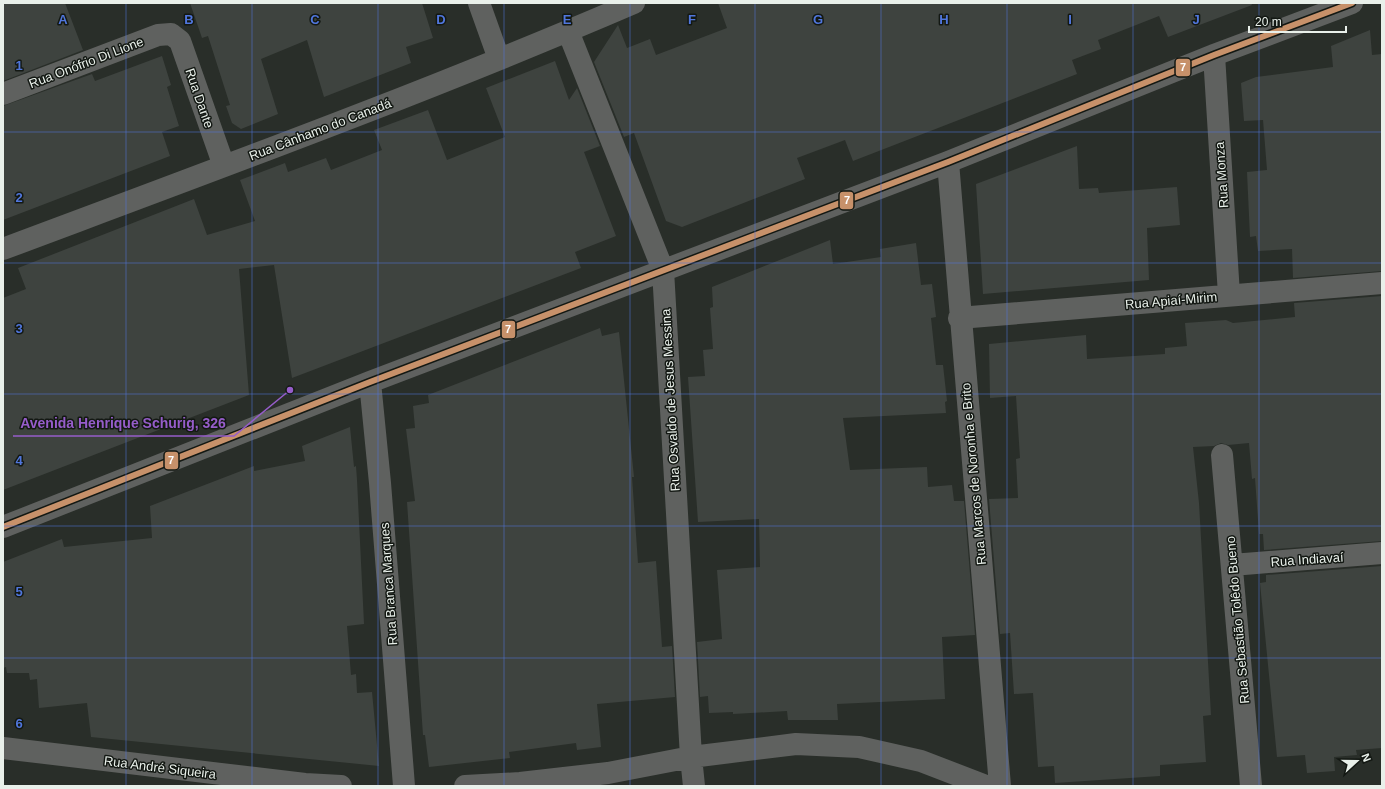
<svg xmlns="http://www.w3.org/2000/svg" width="1385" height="789" viewBox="0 0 1385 789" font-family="Helvetica,sans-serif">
<rect width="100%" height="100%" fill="#292e29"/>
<path fill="#3e433f" d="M3,3H65L83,50L3,81Z
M190,3H422L433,38L406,47L411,63L324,97L307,40L261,59L278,114L241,129L232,123L226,106L230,105L208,36L202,38Z
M718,3H1251L1252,5L1168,37L1159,16L1098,40L1101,49L1072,60L1077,74L853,161L845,140L797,158L805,179L682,227L666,221L634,133L624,137L594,62L618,25L627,48L650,39L656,55L727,28Z
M1370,30L1372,55L1382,54V271L1293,278L1292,249L1258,251L1256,236L1250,237L1247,172L1267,170L1263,120L1244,121L1241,83L1256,77L1333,67L1331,46Z
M162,56L171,85L167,87L179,126L162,132L170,156L3,220V106L92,74L95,81Z
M555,61L569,100L577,88L600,146L584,152L616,236L575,252L581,268L292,378L274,265L239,269L249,395L3,490V298L26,289L18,268L194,199L207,235L255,221L240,180L285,163L288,172L326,158L331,170L382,150L374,130L428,110L447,160L505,137L486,88Z
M1077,146L1079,189L1098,188L1099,193L1177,187L1180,225L1147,228L1149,280L983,294L976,184Z
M830,240L833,264L881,257L880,249L916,243L921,285L932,284L936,317L931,318L936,365H943L947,401L945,402L946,413L843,418L850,470L927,467L928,487L952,485L954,501H964L975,635L942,637L945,699L837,704L838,720H788L787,711L733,714V712L709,713L708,696L700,697L697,642L722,639L717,570L760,567L759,519L698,522L688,377L705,376L703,350L713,349L710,308L713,307L712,287Z
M1382,296V541L1264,550L1263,534H1259L1255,478L1252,479L1249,443L1228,445L1221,443L1214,446L1193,447L1199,503L1211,715L1203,716L1206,762L1160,765V776L1055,783L1054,766L1038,767L1033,693L1014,694L1010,633L1000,634L989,499L1018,498L1016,459L1020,458L1016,396L990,398L989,344L1086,335L1087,359L1165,354V348L1187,346L1185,323L1226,320L1233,323L1295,317L1294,303Z
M600,328L602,336L619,332L634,477H632L638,563L656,561L662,647L672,646L675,697L597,704L601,747L577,750L576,743L509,752L510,758L429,767L425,735H423L407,502L415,501L406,429L415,428L413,406L429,403L428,395Z
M350,427L354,467L356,466L357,480L364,624L347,626L351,675L356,674L357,693L372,692L379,766L91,737L87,703L39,708L37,679L30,680L29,673H7L6,667L3,668V562L62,539L64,547L152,538L150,506L254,466V471L305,461L302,446Z
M1382,566V748L1356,750L1357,755L1334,757L1335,771L1307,773L1305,755L1277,757L1260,583L1266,582V575Z"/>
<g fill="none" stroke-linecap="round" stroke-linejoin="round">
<path stroke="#5f615f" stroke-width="22" d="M479,3L499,59
M568,31L663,270L691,757L694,786
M1214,55L1229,295
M3,94L158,35L171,34L180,41L224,166
M948,162L1000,786
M3,249C214,170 427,92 634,3
M959,318L1382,283
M370,382L380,483L404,786
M1222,455L1251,786
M3,527L370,382L948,162L1214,55L1352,3
M1232,565L1382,553
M3,748L305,784L341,786
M465,786L520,783L608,773L691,757L796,744L859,747L921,761L986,786"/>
<defs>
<path id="bus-1" d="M3,527L370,382L948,162L1214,55L1352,3"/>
</defs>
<use href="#bus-1" stroke="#131813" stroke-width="9"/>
<use href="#bus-1" stroke="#c7916a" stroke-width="6"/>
</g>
<path fill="none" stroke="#5076dc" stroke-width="1" stroke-opacity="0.55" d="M126,3V786M252,3V786M378,3V786M504,3V786M630,3V786M755,3V786M881,3V786M1007,3V786M1133,3V786M1259,3V786M3,132H1382M3,263H1382M3,394H1382M3,526H1382M3,658H1382"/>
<g text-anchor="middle" stroke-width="3" stroke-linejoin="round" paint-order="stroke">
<g font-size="13" fill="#e9f0ea" stroke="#131813">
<text transform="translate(86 62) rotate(-21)" y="5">Rua Onófrio Di Lione</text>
<text transform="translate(200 98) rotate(71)" y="5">Rua Dante</text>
<text transform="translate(320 129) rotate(-21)" y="5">Rua Cânhamo do Canadá</text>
<text transform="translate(1221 175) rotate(-94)" y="5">Rua Monza</text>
<text transform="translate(1171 300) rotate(-5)" y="5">Rua Apiaí-Mirim</text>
<text transform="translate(670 400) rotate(-93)" y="5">Rua Osvaldo de Jesus Messina</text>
<text transform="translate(973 474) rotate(-95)" y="5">Rua Marcos de Noronha e Brito</text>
<text transform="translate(1307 559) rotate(-4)" y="5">Rua Indiavaí</text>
<text transform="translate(388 584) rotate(-94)" y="5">Rua Branca Marques</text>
<text transform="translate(1237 620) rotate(-95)" y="5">Rua Sebastião Tolêdo Bueno</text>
<text transform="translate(160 767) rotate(7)" y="5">Rua André Siqueira</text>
</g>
</g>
<g font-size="13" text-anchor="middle" font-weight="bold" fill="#5076dc" stroke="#131813" stroke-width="3" stroke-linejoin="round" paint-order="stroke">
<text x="63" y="24">A</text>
<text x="189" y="24">B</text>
<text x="315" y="24">C</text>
<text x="441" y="24">D</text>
<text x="567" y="24">E</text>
<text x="692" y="24">F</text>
<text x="818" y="24">G</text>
<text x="944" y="24">H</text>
<text x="1070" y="24">I</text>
<text x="1196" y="24">J</text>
<text x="19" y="70">1</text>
<text x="19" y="202">2</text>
<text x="19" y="333">3</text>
<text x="19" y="465">4</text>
<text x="19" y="596">5</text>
<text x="19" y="728">6</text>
</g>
<path fill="none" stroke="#965dca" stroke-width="1.5" d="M290 390L234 436H13"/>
<circle fill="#965dca" stroke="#131813" stroke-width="1.5" cx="290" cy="390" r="4"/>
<g font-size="14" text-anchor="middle" font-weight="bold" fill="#965dca" stroke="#131813" stroke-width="3" stroke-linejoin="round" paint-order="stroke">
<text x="123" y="428">Avenida Henrique Schurig, 326</text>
</g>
<g stroke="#131813" stroke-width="1.5">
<rect x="1175" y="58" width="16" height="19" rx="4" fill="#c7916a"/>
<rect x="839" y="191" width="15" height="19" rx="4" fill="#c7916a"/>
<rect x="501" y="320" width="15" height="19" rx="4" fill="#c7916a"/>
<rect x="164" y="451" width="15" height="19" rx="4" fill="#c7916a"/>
</g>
<g font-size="11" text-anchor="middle" font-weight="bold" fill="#fff">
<text x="1183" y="71">7</text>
<text x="847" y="204">7</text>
<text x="508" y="333">7</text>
<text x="171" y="464">7</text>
</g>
<rect width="1385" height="789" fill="none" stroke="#e9f0ea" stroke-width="8"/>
<g transform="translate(1357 761) rotate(69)" stroke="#131813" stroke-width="3" paint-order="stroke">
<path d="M0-3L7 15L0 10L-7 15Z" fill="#e9f0ea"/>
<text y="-6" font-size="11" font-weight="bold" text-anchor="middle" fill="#e9f0ea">N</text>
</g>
<path d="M1249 26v6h97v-6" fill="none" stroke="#e9f0ea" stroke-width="2"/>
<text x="1255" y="26" font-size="12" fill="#e9f0ea" stroke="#131813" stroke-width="3" paint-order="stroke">20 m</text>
</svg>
